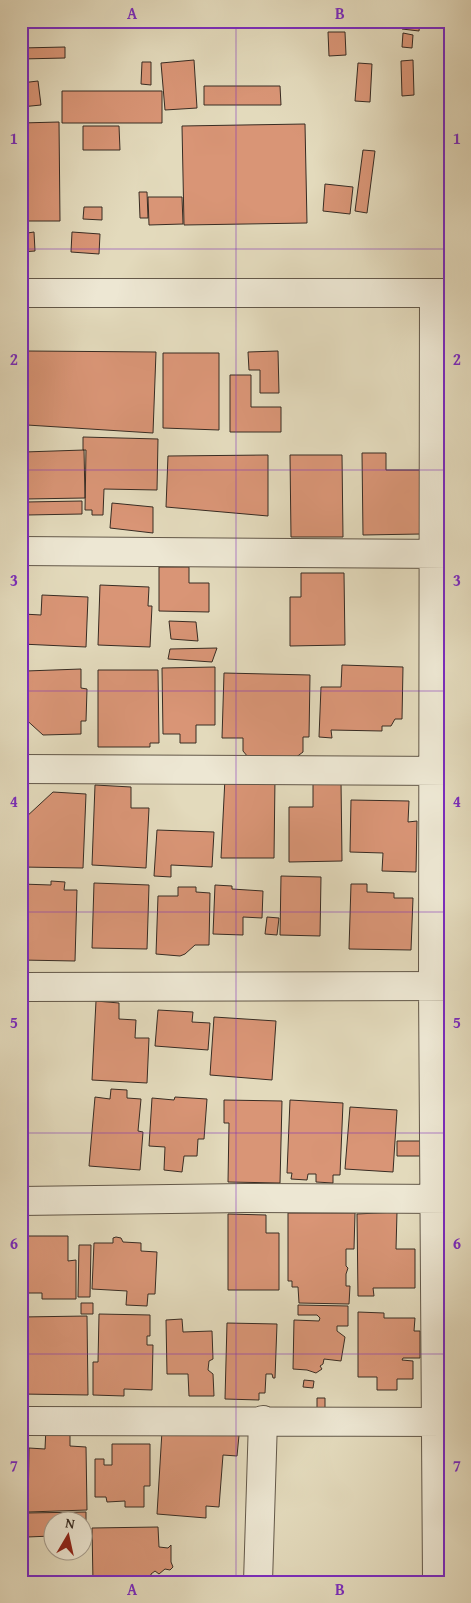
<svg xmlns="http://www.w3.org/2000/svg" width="471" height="1603" viewBox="0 0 471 1603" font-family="'Gentium Book Plus',serif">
<rect width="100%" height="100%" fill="#e3dabc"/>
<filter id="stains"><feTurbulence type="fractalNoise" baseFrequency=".004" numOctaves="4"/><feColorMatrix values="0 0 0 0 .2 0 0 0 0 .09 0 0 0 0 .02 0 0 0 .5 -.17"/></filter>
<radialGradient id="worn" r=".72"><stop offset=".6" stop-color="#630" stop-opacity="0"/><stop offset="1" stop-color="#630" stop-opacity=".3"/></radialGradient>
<path fill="#d99576" stroke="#382c23" d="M403,21H420L419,31L402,29Z
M328,32H345L346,55L329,56Z
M403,33L413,35L412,48L402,47Z
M65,47V58L21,59V48Z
M194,60L197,108L165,110L161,63Z
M413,60L414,95L402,96L401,61Z
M142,62H151V85L141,84Z
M358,63L372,64L370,102L355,101Z
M38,81L41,105L21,107V83Z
M204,86H280L281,105H204Z
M62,91H162V123H62Z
M59,122L60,221H21V123Z
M305,124L307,223L184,225L182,126Z
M83,126H119L120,150H83Z
M363,150L375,151L367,213L355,211Z
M325,184L353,187L350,214L323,211Z
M139,192H147L148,218H140Z
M148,197H182L183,224L149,225Z
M84,207H102V220L83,219Z
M34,232L35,251L21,252V234Z
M72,232L100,234L99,254L71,252Z
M28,351L156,352L153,433L27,425Z
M278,351L279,393H260V370H249L248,352Z
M163,353H219V430L163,428Z
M230,375H251V407H281V432H230Z
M83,437L158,439L157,490L104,489L103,515H92V510H85L86,450H83Z
M84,450L85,498L25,499L24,452Z
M362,453H386V470H420L421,534L363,535Z
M268,455V516L166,507L168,456Z
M290,455H342L343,537H291Z
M82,501V514L27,515L26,502Z
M112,503L153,507V533L110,528Z
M159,567H189V583H209V612L159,611Z
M301,573H344L345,645L290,646V597H301Z
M100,585L149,587L148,606H152L150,647L98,645Z
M42,595L88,597L86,647L21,644L23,614L41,615Z
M169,621L196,622L198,641L171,639Z
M217,648L212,662L168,659L170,649Z
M342,665L403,667L402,719H395L391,726H382V731L331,730L332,738L319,737L321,687H341Z
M215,667V725H196V743H180V734H163L162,668Z
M81,669V688L87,689L86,721H81V734L43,735L21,715V679H27L26,671Z
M98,670H158L159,743H150V747H98Z
M224,673L310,675L309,737H303V752L295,758L248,757L243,751V738H222Z
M225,778H275L274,858H221Z
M341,781L342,861L289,862V807H313V782Z
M95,785L131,787V808H149L146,868L92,865Z
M53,792L86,794L83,868L21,867V840L25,818Z
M351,800L409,801L408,822L417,821L416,872L382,871L383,853L350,852Z
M157,830L214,832L212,867L171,865V877L154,876Z
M281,876L321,877L320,936L280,935Z
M51,881L65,882L64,890H77L75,961L21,960V884L51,885Z
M94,883L149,885L147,949L92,948Z
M351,884H367V892L394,893V898H413L411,950L349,949Z
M215,885L232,886V889L263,891L262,918L243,917V935L213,934Z
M178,887H196V892L210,893L209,945H195L185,954L180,956L156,954L158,896H178Z
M267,917L279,918L277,935L265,934Z
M96,1001L119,1003V1019L136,1020L135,1038H149L147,1083L92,1080Z
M158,1010L193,1012L192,1022L210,1023L208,1050L155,1046Z
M214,1017L276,1021L272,1080L210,1075Z
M111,1089L127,1090V1098L141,1099L138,1131L143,1132L140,1170L89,1166L95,1097L110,1099Z
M175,1097L207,1099L204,1139H198L197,1156H184L182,1172L164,1170L165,1147L149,1146L152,1098L174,1100Z
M224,1100L282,1101L280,1183L228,1182L229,1123H224Z
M290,1100L343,1103L340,1175H333V1183L316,1182V1174H308L307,1180L291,1179L292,1173H287Z
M350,1107L397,1110L393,1172L345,1169Z
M397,1141H421V1156H397Z
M397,1212L396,1249H415V1288H373L374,1296H358L357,1214Z
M288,1213H355L354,1249H346V1266L348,1268L346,1274V1286H350L349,1304L299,1303L298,1287H292V1281H288Z
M228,1214L266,1215V1233H279V1290H228Z
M26,1236H68V1261L76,1260V1299H42V1293H26Z
M116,1237L121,1238L123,1242L141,1243V1251L157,1252L155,1294H148L147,1306L126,1305L127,1291L92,1289L94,1243H113V1238Z
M79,1245H91L90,1297H78Z
M81,1303H93V1314H81Z
M298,1305L348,1306V1326H337V1331L345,1337L341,1361L324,1359L323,1364L320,1366L322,1369L316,1373L307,1370L293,1369L294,1320L319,1321L320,1318L317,1315H298Z
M358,1312L384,1313V1318H415L414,1331H420V1358H403L402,1360L413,1361V1379H397V1390H377V1377H358Z
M99,1314L150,1315V1336H147V1345H153L152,1390L124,1389V1396L93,1395V1362H98Z
M87,1316L88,1395L21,1394V1317Z
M182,1319L183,1332L212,1331L213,1359L209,1361L208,1370L213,1374L214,1396H189L188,1374H167L166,1320Z
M227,1323L277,1324L275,1378H273L272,1374H266L265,1393H259V1400L225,1399Z
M304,1380L314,1381L313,1388L303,1387Z
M317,1398H325V1418L317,1419Z
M240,1425L237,1456L223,1455L219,1507L206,1506V1518L157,1514L162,1431Z
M46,1427H70V1446L86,1447L87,1510L28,1512L29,1448L45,1449Z
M21,1428H27L24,1451L28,1456L27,1480L23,1479V1515H21Z
M112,1444H150V1486H144V1507H125V1501L107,1502L106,1497H95V1459H104V1465H112Z
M86,1512V1535H82V1520H52V1536L27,1537L26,1513Z
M158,1527L159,1547L168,1548L171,1545V1562L173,1567L170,1570L165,1569L159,1574L155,1571L151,1574V1582H93L92,1528Z
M21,1531H23L22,1579H21Z"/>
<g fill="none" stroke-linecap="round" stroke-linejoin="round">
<defs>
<path id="minor" d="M21,293H450
M434,293L433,986L437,1582
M21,551L450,554
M21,769L450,771
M21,987L450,986
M21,1201L245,1198L450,1199
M21,1421L450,1422
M258,1582L263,1420"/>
</defs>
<use href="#minor" stroke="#635849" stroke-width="30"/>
<use href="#minor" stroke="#ede7d3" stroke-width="28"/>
</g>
<path fill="none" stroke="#7b2cbf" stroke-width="1" stroke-opacity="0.55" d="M236,21V1582M21,249H450M21,470H450M21,691H450M21,912H450M21,1133H450M21,1354H450"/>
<rect width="471" height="1603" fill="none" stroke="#e3dabc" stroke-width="55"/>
<g transform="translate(68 1536) rotate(9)"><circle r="24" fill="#ede7d3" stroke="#a59c8d"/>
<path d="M0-4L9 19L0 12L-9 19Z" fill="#8f2418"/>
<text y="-8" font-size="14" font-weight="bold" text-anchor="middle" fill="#382c23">N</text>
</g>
<rect x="28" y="28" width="416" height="1548" fill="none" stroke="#7b2cbf" stroke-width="2"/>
<g font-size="16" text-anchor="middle" font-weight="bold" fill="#7b2cbf">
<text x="132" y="19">A</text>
<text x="340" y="19">B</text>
<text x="14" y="144">1</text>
<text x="457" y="144">1</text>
<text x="14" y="365">2</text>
<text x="457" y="365">2</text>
<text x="14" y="586">3</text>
<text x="457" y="586">3</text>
<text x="14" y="807">4</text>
<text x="457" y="807">4</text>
<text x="14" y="1028">5</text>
<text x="457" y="1028">5</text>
<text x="14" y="1249">6</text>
<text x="457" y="1249">6</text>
<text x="14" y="1471">7</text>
<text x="457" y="1471">7</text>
<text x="132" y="1595">A</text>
<text x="340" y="1595">B</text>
</g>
<rect width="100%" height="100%" filter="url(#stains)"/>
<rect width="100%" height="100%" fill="url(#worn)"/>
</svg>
